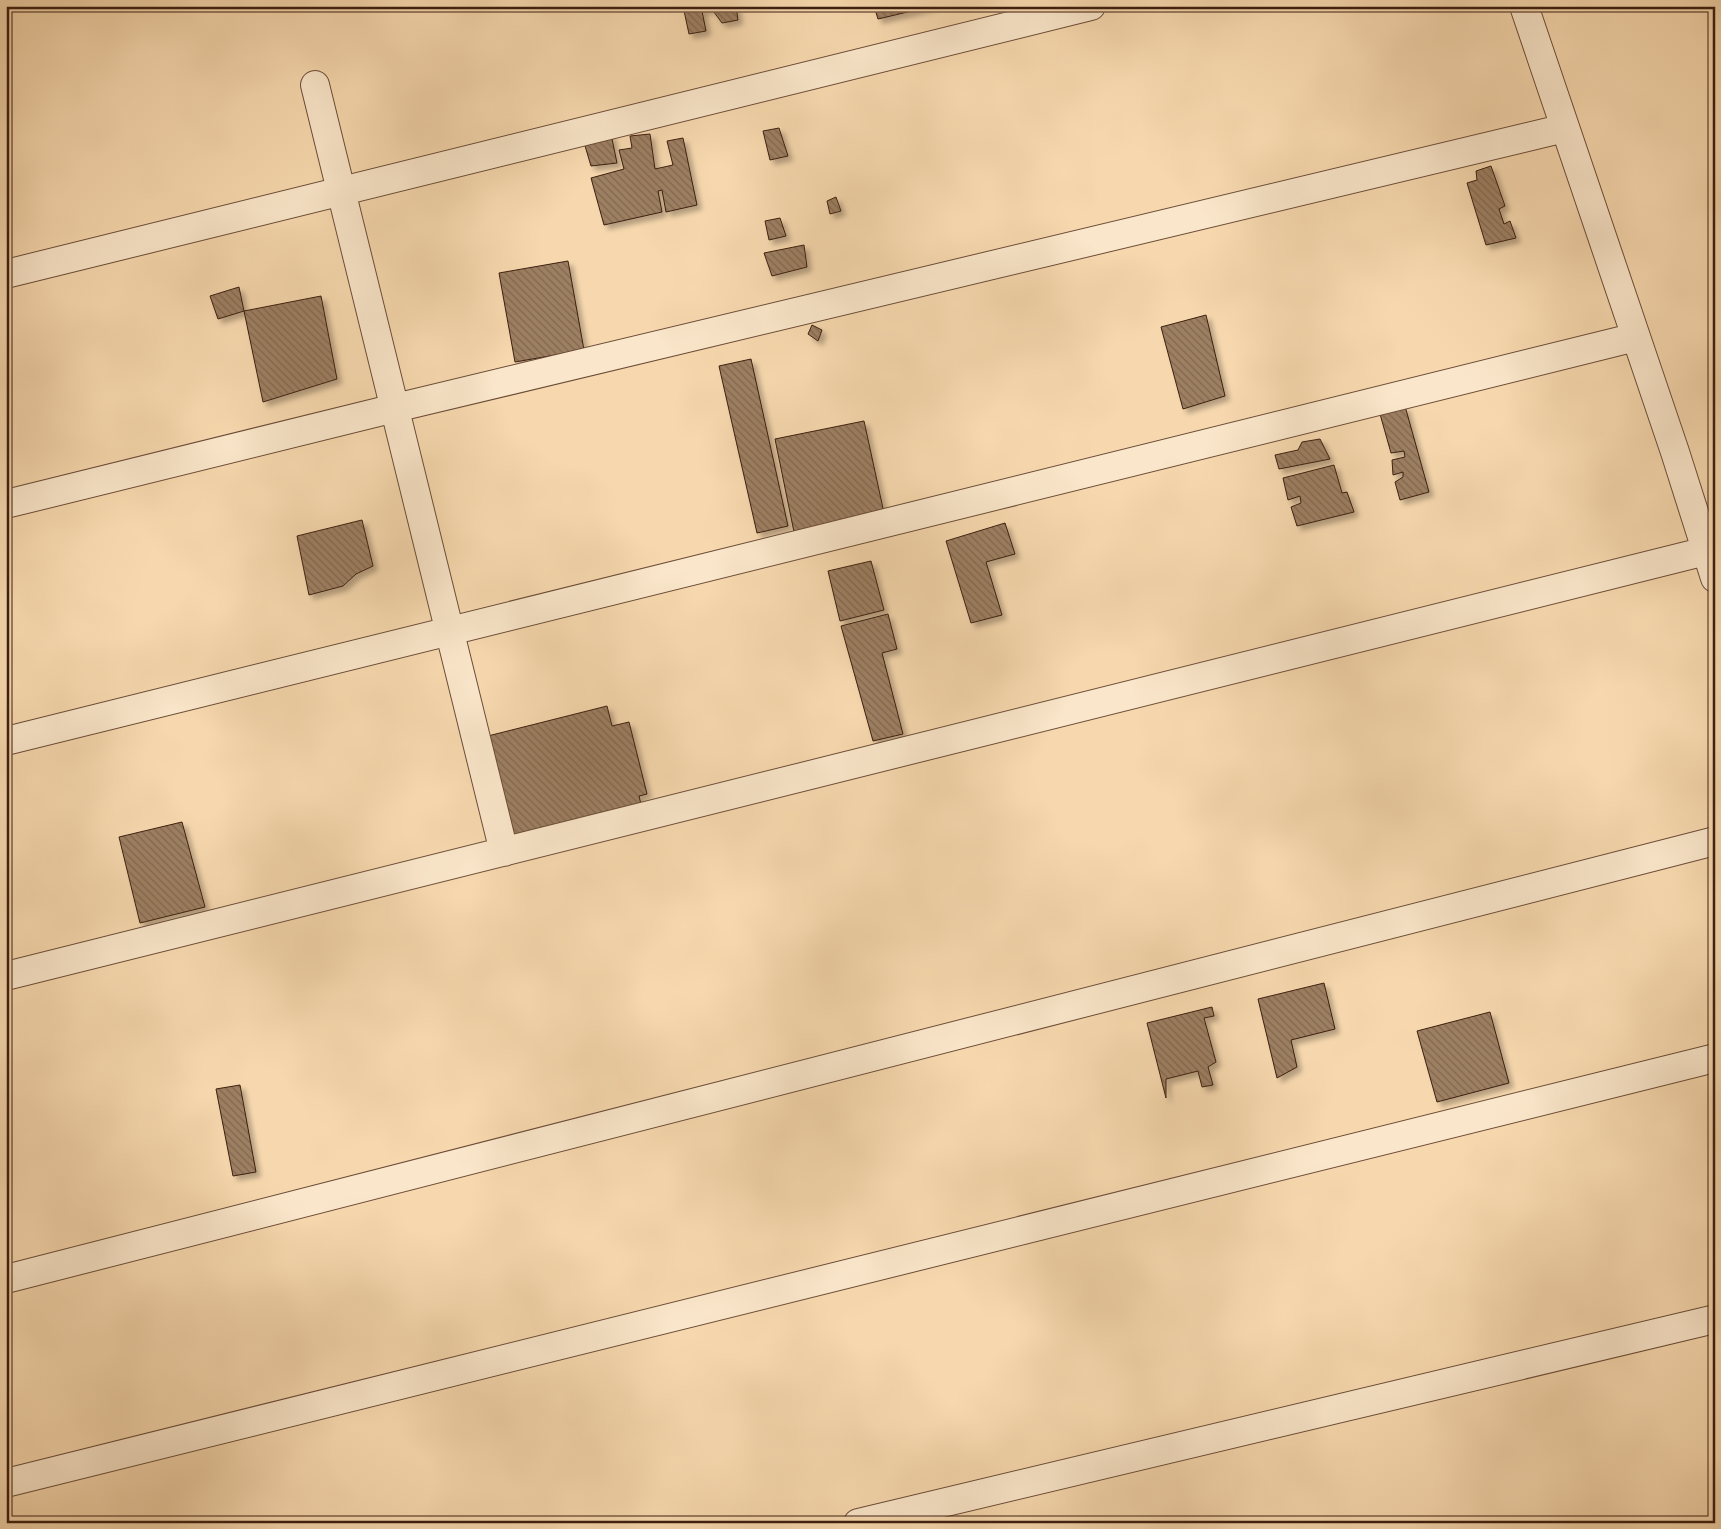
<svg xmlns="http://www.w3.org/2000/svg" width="1721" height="1529" viewBox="0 0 1721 1529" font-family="'IM FELL Double Pica',serif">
<defs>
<pattern id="building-back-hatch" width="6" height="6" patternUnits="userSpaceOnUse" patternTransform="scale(1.25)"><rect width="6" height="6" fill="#9d7f62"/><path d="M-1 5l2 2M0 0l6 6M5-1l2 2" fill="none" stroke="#81674f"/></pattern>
<filter id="shadow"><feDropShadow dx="4.5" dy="4.5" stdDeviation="2.5" flood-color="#0004"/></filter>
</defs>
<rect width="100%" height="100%" fill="#f7d8ae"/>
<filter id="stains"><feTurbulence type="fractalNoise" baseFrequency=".004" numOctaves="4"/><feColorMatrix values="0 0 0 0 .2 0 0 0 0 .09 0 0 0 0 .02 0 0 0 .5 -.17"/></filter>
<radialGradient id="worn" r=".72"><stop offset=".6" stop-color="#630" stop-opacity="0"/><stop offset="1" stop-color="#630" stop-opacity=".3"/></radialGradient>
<path fill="url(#building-back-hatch)" stroke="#3c1f10" filter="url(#shadow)" d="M683,6H736L738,20L722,23L711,8L702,11L706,31L689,34Z
M874,6H933L878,19Z
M779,128L788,156L770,160L763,131Z
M611,134L617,163L591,166L583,139Z
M650,134L655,169L673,165L667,141L683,138L697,205L666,212L662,190L658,191L662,212L604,225L591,178L624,169L619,150L632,148L630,136Z
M1491,166L1505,206L1499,209L1504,224L1510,221L1516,238L1486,245L1467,183L1477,180L1476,171Z
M836,197L841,211L830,214L827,201Z
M780,218L786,236L769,240L765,221Z
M804,245L807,267L772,276L764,253Z
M568,261L584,350L515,362L499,273Z
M239,287L244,311L218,319L210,296Z
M321,296L337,379L263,402L244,311Z
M1206,315L1225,396L1183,409L1161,327Z
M812,325L822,330L818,341L808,334Z
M751,359L788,526L757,533L719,366Z
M1405,406L1429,492L1400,500L1395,482L1403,477V472L1393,475L1392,460L1405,457L1404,451L1391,453L1380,414Z
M864,421L884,513L794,532L775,439Z
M1320,439L1330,459L1279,469L1275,455L1298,450L1302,442Z
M1334,465L1342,493L1347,492L1354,512L1297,526L1291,507L1301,503L1300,496L1288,500L1283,478Z
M362,520L373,566L356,574L343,586L309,595L297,536Z
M1005,523L1015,554L986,562L1002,615L971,623L946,541Z
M871,561L884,610L840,621L828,571Z
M888,614L897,649L882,653L903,734L873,741L841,626Z
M607,706L612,726L629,722L647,794L639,796L644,817L504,851L476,739Z
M182,822L205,907L140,923L119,837Z
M1324,983L1335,1029L1291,1040L1297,1067L1277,1078L1258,999Z
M1212,1007L1214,1016L1204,1018L1216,1062L1208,1067L1213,1085L1202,1087L1198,1071L1166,1079V1098L1147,1023Z
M1490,1012L1509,1083L1437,1102L1417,1031Z
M240,1085L256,1172L233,1176L216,1089Z"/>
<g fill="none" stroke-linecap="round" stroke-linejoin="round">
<defs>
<path id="street" d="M1524,6L1675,452L1715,578
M315,85L504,852
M6,274L1091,6
M6,504L395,408L1565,128
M6,741L1636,337
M6,976L1706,551
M6,1279L1715,841
M6,1483L1715,1058
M858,1523L1715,1319"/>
</defs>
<use href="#street" stroke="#6b4d38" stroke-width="30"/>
<use href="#street" stroke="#fae6ca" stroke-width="28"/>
</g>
<rect width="1721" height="1529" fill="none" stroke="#f7d8ae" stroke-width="25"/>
<rect x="8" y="8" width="1706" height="1514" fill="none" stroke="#3c1f10" stroke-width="2.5"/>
<rect x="12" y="12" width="1696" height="1504" fill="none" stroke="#3c1f10"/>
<rect width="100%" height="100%" filter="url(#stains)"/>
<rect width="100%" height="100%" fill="url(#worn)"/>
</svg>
